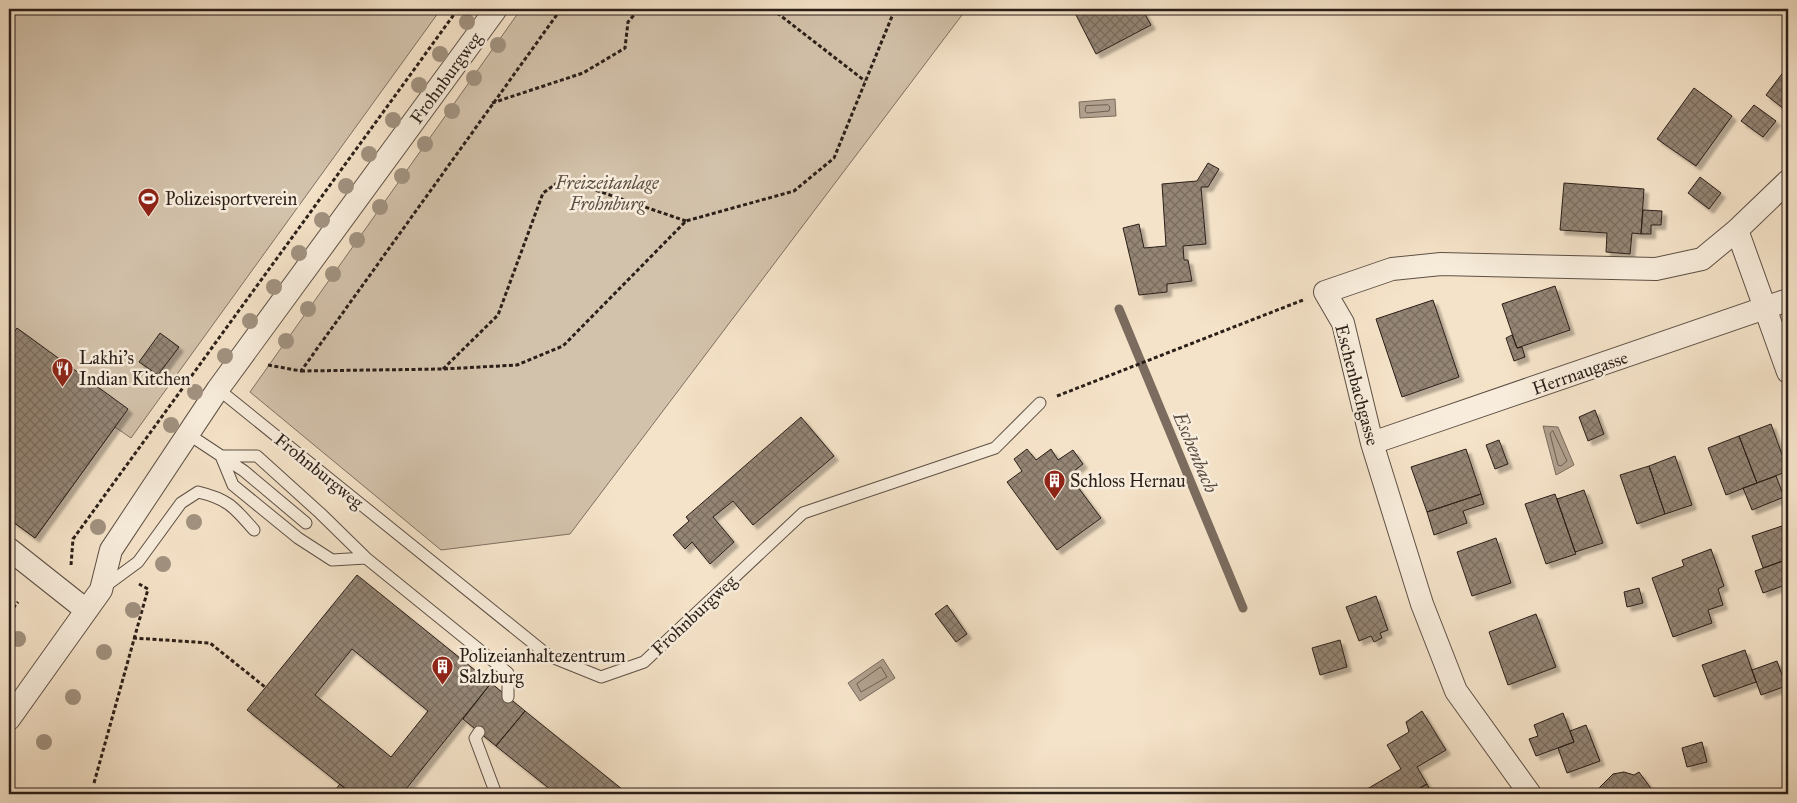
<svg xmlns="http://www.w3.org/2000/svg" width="1797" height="803" viewBox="0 0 1797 803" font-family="'IM FELL Great Primer',serif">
<defs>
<pattern id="building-cross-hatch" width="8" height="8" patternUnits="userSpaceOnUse" patternTransform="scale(1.25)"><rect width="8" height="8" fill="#948575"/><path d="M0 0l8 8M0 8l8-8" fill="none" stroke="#796c5f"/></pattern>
<filter id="shadow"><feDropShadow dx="4.5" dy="4.5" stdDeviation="1" flood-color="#0004"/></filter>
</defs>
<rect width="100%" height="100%" fill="#f5e3c9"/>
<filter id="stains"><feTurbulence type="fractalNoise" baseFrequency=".004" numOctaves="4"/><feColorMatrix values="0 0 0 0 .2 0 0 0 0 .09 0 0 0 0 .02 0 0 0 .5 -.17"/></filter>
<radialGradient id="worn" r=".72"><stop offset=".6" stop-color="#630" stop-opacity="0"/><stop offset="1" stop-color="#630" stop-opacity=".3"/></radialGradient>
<path fill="#d3c2ab" stroke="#7f7062" d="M9,9H441L131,438L115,427L35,538L9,519Z
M521,9H964L962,15L570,534L441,550L250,392Z"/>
<path fill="#b0a08d" stroke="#7b6c5f" d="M1115,99L1116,116L1080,118L1079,102Z
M1543,426L1558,427L1574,465L1556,475Z
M883,659L895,678L860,701L848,683Z"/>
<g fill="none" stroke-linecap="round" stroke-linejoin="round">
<path stroke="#6e6053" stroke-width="1" d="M1108,105L1110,107L1109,111L1087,113L1085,111L1086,106Z
M1553,431L1567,461L1561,466L1558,465L1550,434Z
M881,667L887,677L861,692L857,684Z"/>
<path stroke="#7b6c5f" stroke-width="9" d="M1119,309L1243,608"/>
</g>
<path fill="url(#building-cross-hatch)" stroke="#2b1f19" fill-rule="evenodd" filter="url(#shadow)" d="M1083,9H1142L1151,25L1096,54L1075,13Z
M1788,66V112L1766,95Z
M1694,88L1732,116L1696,166L1657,139Z
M1754,105L1776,121L1763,137L1741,121Z
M1208,163L1219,169L1208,187H1201L1206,244L1183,246L1184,260H1188L1192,281L1167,284V292L1139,295L1123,228L1139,224L1144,248L1166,246L1162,184L1197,181Z
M1700,177L1721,193L1709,209L1688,193Z
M1564,183L1644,189L1641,234L1632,233L1630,254L1606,252L1607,233L1560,230Z
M1643,210L1662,211L1661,225H1651V234H1641Z
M1555,286L1570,330L1517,348L1502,304Z
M1433,300L1459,377L1402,397L1376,319Z
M17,328L128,409L35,538L9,519V340Z
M160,333L179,347L158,375L139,362Z
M1512,335L1517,348L1522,347L1525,357L1514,361L1506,338Z
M1595,410L1604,434L1588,441L1579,417Z
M801,417L834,456L753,525L733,501L713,517L734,542L710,564L692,542L685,549L673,535L689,521L686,517Z
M1771,424L1788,471L1757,483L1739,436Z
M1739,436L1757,483L1726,495L1708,448Z
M1499,440L1508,464L1495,469L1486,445Z
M1027,449L1036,460L1051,449L1058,460L1073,450L1083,464L1069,475L1101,518L1057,550L1007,482L1022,471L1014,459Z
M1466,449L1481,494L1427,512L1411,467Z
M1675,456L1692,505L1665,514L1649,466Z
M1649,466L1665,514L1637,524L1620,475Z
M1776,476L1784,497L1752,510L1743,488Z
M1584,490L1603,543L1575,552L1557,499Z
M1481,494L1484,504L1463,511L1467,523L1434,535L1427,512Z
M1555,494L1576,554L1546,564L1525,504Z
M1788,524V559L1763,568L1752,536Z
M1496,538L1511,583L1472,596L1457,552Z
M1711,549L1724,586L1718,589L1723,605L1708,610L1712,623L1673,637L1652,578L1684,566L1682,560Z
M1786,560L1788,584L1763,593L1755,571Z
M357,575L491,683L402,794H352L247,710ZM352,649L428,711L391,757L315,695Z
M1639,588L1643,603L1627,607L1624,592Z
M1376,596L1388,630L1380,633L1382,638L1374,642L1371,636L1359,641L1346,607Z
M947,605L967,634L956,642L935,614Z
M1536,614L1556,667L1508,685L1489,632Z
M1340,640L1347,667L1320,675L1312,648Z
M1745,650L1756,682L1714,697L1702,665Z
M1777,661L1786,686L1761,695L1752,670Z
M491,683L525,711L496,746L463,719Z
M525,711L628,794H556L496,746Z
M1422,711L1446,750L1417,767L1427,784L1409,794H1364L1362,792L1401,769L1387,745L1409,732L1406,722Z
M1563,713L1574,742L1536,756L1529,739L1538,736L1534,725Z
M1586,725L1600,761L1567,773L1558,748L1574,742L1570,731Z
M1702,742L1707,762L1687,767L1682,748Z
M1624,772L1634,775L1639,772L1655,794H1593L1613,774Z
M340,784L352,794H324L326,789L333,793Z
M1427,784L1431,792L1427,794H1409Z"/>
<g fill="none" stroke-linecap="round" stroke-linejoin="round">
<defs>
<path id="service" d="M218,389L549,656L601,677L644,662L803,513L995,448L1040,403
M188,434L244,471L306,523
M221,456H257L320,513L366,558L508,673V697
M221,456L233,485L298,538L332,560L366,558
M104,587L138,562L181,503L198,492C228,499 234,507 254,530
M479,732L475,738L496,794"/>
<path id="minor" d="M1737,230L1788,372
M1372,443L1788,300
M9,549L86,610
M9,719L101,590L111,550L218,389L496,9
M1530,794L1456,691L1422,604L1372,443L1343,323L1325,292L1392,269L1441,264L1656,269L1702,259L1737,230L1788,181"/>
</defs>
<use href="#service" stroke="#5e5045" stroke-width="13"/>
<use href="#minor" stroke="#5e5045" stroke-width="24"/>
<path stroke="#2b1f19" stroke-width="3" stroke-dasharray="4 2.5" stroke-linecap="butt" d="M772,9L865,81
M492,103L583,73L625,48L628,22L639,9
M268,365L301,371L561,9
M443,369L498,315L543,193L563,179L686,221
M301,371L443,369L517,365L563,346L686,221L794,191L834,158L895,9
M1057,396L1303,300
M71,565L73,539L458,9
M9,613L18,602
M133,638L210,643L265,687
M94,783L148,589L139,584"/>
<use href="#service" stroke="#f8eddc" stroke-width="11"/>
<use href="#minor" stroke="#f8eddc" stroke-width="22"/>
</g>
<g fill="#a19280">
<circle cx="467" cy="22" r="8"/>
<circle cx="498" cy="45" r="8"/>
<circle cx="440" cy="54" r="8"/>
<circle cx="474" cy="78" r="8"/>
<circle cx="419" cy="85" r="8"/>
<circle cx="452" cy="111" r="8"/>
<circle cx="393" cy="120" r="8"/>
<circle cx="425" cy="144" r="8"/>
<circle cx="369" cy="154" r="8"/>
<circle cx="402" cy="176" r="8"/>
<circle cx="346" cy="186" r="8"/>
<circle cx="380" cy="207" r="8"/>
<circle cx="322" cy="220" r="8"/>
<circle cx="357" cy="240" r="8"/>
<circle cx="299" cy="253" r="8"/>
<circle cx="333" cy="274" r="8"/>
<circle cx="274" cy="287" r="8"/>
<circle cx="308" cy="309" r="8"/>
<circle cx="250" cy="321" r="8"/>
<circle cx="286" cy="341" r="8"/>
<circle cx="225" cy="356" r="8"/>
<circle cx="195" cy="392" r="8"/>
<circle cx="171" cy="425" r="8"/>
<circle cx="194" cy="522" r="8"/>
<circle cx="98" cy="527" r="8"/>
<circle cx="163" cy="564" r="8"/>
<circle cx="133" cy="610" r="8"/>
<circle cx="18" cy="639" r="8"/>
<circle cx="104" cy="652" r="8"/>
<circle cx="73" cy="697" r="8"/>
<circle cx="44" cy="742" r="8"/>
</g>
<defs>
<symbol id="stadium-pin" viewBox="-11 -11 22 30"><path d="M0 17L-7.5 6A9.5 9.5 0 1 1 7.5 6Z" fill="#8f2418" stroke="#f8eddc"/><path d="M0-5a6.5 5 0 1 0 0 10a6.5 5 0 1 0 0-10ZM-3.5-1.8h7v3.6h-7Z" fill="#fff"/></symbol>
<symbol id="restaurant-pin" viewBox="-11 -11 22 30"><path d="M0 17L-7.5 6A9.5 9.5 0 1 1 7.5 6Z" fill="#8f2418" stroke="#f8eddc"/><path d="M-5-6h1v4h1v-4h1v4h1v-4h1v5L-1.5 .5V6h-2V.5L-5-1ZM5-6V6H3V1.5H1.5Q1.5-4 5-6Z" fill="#fff"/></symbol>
<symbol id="building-pin" viewBox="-11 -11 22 30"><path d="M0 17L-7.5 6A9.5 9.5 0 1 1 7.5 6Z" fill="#8f2418" stroke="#f8eddc"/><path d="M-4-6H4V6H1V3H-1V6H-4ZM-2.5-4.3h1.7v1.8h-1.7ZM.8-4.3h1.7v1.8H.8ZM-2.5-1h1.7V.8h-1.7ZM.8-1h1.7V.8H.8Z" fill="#fff"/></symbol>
</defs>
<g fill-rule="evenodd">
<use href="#stadium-pin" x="136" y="186" width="25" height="34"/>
<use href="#restaurant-pin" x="50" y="356" width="25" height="34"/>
<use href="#building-pin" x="1042" y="468" width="25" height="34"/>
<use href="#building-pin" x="430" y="654" width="25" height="34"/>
</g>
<g text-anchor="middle" stroke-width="5" stroke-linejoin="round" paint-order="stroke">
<g font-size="18" fill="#2b1f19" stroke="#f8eddc">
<text transform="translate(446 78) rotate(-54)" y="6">Frohnburgweg</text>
<text transform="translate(1580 373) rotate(-19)" y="6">Herrnaugasse</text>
<text transform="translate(1357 385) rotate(75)" y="6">Eschenbachgasse</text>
<text transform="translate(319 471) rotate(39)" y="6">Frohnburgweg</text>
<text transform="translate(694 615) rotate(-43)" y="6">Frohnburgweg</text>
</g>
<g font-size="18" font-style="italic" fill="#5d5045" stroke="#f8eddc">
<text x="607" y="189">Freizeitanlage<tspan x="607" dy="21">Frohnburg</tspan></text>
</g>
<g font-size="18" fill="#2b1f19" stroke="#f8eddc" text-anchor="start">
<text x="165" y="205">Polizeisportverein</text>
<text x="79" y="364">Lakhi's<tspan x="79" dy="21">Indian Kitchen</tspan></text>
<text x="1070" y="487">Schloss Hernau</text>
<text x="459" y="662">Polizeianhaltezentrum<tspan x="459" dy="21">Salzburg</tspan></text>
</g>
<g font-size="19" font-style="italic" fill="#5a4c42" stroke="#f8eddc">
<text transform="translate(1196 452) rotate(67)" y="7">Eschenbach</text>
</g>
</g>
<rect width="1797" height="803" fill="none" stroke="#f5e3c9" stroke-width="30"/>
<rect x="10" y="10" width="1777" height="783" fill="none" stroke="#2b1f19" stroke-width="2.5"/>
<rect x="15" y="15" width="1767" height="773" fill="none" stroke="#2b1f19"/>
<rect width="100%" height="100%" filter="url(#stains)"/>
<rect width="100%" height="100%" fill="url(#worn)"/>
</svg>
